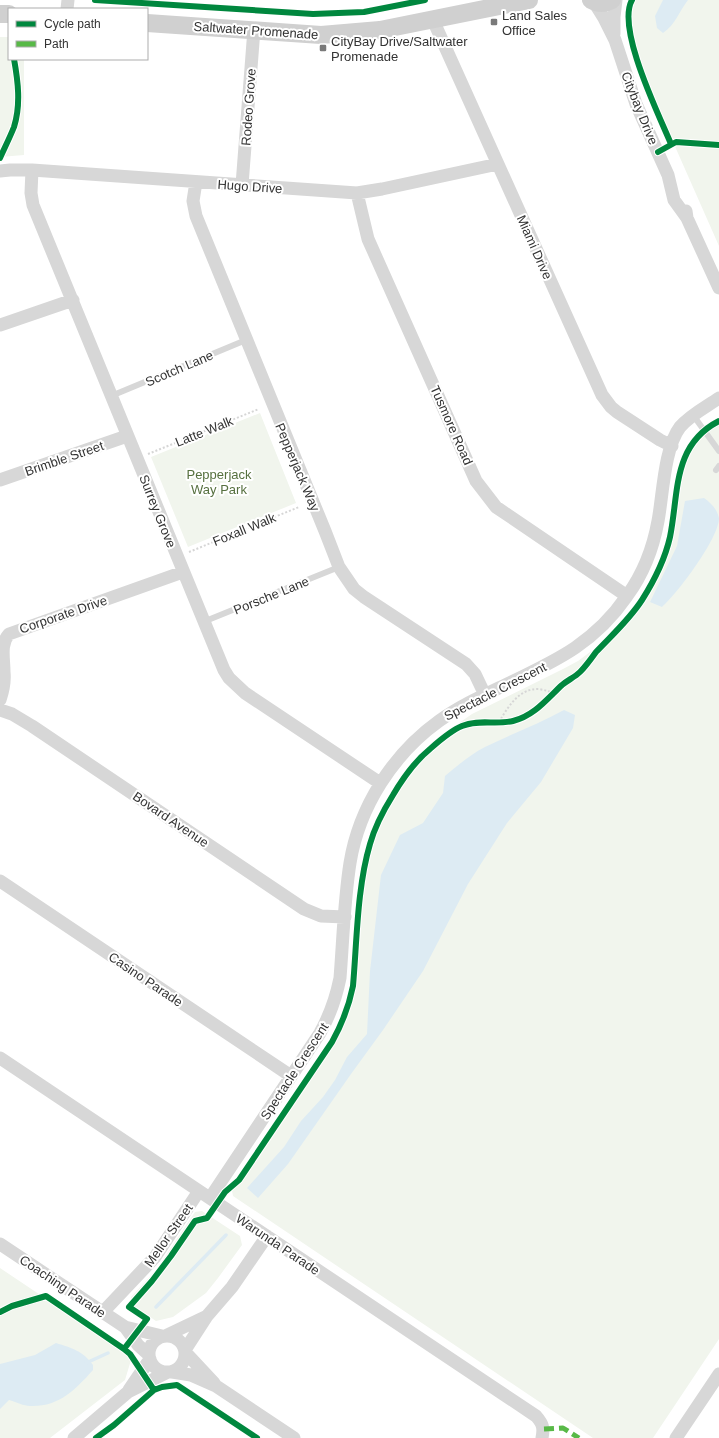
<svg xmlns="http://www.w3.org/2000/svg" width="719" height="1438" viewBox="0 0 719 1438" font-family="Helvetica,sans-serif">
<rect width="100%" height="100%" fill="#fff"/>
<path fill="#f1f5ed" d="M634,0H719V246L658,108L643,70L632,37V9Z
M0,37H9V59H24V155L0,157Z
M260,413L296,503L188,547L151,457Z
M719,423V1339L653,1438H593L233,1196L232,1191L238,1185L322,1060C332,1045 342,1031 348,1015C354,996 355,977 357,958C360,925 361,891 368,858C376,825 399,781 423,758C434,747 447,739 459,729V723L472,714L563,669L578,661L590,652L600,650L631,619L649,592L657,578L670,545L674,529L684,464C690,446 703,433 719,423Z
M202,1211L240,1236L242,1245L218,1278L206,1293L173,1317L156,1321L131,1304V1297L156,1270L195,1212Z
M0,1268L127,1353L131,1360L125,1380L50,1438H0Z"/>
<path fill="#ddebf3" d="M663,0H688C679,12 675,25 663,33L657,28L655,16Z
M704,498C711,503 717,509 719,518C719,538 678,593 662,607L650,602L677,546L685,501Z
M564,710L575,715L573,728L541,782L507,823L468,884L423,971L383,1030L351,1074L288,1164L258,1198L247,1188L284,1147L301,1121L323,1097L335,1080L347,1057L367,1034L370,971L381,875L400,835L423,823L443,793L445,776C457,766 471,754 485,747C511,734 539,724 564,710Z
M56,1343C72,1348 83,1351 93,1365V1370C75,1390 59,1407 30,1406C24,1406 16,1402 9,1400L0,1409V1364L35,1355Z"/>
<g fill="none" stroke-linecap="round" stroke-linejoin="round">
<path stroke="#ddebf3" stroke-width="3.5" d="M156,1307L226,1235
M86,1363L108,1353"/>
<path stroke="#d6d6d6" stroke-width="2" stroke-dasharray="2 2" stroke-linecap="butt" d="M148,454L259,409
M189,552L299,507
M499,722C508,707 519,688 539,689C545,690 550,692 555,693"/>
<path stroke="#d7d7d7" stroke-width="6" d="M111,396L246,340
M693,415L719,451
M716,470L719,466
M203,622L339,567"/>
<path stroke="#d7d7d7" stroke-width="13" d="M594,2L604,18L615,40L636,104L668,175L674,200L687,218
M67,9L68,0
M433,20L602,395L611,407L617,412L660,440L672,446
M614,34V17L616,0
M32,170L31,193L33,205L224,670L229,678L245,693L380,783
M0,171L10,170H32L357,193L382,189L498,164
M196,182L193,201L196,216L325,531L339,567L354,589L364,597L466,664L475,674L485,695
M242,185L254,29
M357,193L368,239L476,481L496,507L627,596
M686,211L687,218L719,288
M0,325L73,300
M0,480L127,436
M0,700C3,691 5,681 4,672C4,658 0,644 9,634L183,572
M0,710L12,714L32,726L304,909L321,916L345,917
M0,881L291,1076
M0,1058L536,1416C543,1424 544,1428 542,1438
M210,1198L320,1033C330,1015 336,998 340,978C343,940 344,901 350,863C359,807 393,754 439,721C460,706 482,696 505,685C555,661 594,644 627,596C643,574 653,549 658,521C663,495 664,448 680,427C690,415 706,407 719,398
M0,1244L125,1327L162,1336
M103,1312L155,1257L199,1191
M125,1327L138,1345L149,1355
M149 1354a18 18 0 1 1 36 0a18 18 0 1 1-36 0Z
M165,1336L207,1316
M185,1350L207,1316L232,1287L267,1236
M186,1353L214,1383
M172,1372L191,1375L216,1386L294,1438
M129,1390L150,1359
M74,1438L128,1392L166,1373
M676,1438L719,1374"/>
<path stroke="#d0d0d0" stroke-width="18" d="M591,0C598,4 605,4 612,0
M0,14H9
M147,23L321,35L380,30L529,0"/>
<path stroke="#58b947" stroke-width="5" stroke-dasharray="10 5" stroke-linecap="butt" d="M544,1429L563,1428L579,1438"/>
<defs>
<path id="cycleway" d="M95,0L313,14L364,12L425,0
M632,0C616,28 659,115 671,144
M658,152L676,142L719,145
M0,158C5,147 10,137 14,127C21,105 18,81 14,59
M0,1312L12,1306L46,1296L124,1349L147,1319L129,1307L152,1281L171,1256L195,1221L207,1218L225,1192L239,1180L332,1042C342,1024 349,1006 353,986C357,940 357,888 370,844C375,826 383,811 393,795C403,778 414,762 430,749C439,741 450,731 462,726C478,719 496,725 513,721C534,716 547,699 562,685C568,680 575,677 580,672C586,666 591,659 596,652C612,635 629,620 642,600C654,581 665,559 670,537C679,493 672,445 719,421
M124,1349L130,1354L154,1390
M96,1438L114,1425L154,1390L162,1387L177,1385L257,1438"/>
</defs>
<use href="#cycleway" stroke="#fff" stroke-width="8"/>
<use href="#cycleway" stroke="#00873e" stroke-width="6"/>
</g>
<g fill="#7a7a7a" stroke="#fff" stroke-width="1.5">
<rect x="490" y="18" width="8" height="8" rx="2"/>
<rect x="319" y="44" width="8" height="8" rx="2"/>
</g>
<g text-anchor="middle" stroke-width="4" stroke-linejoin="round" paint-order="stroke">
<g font-size="13" fill="#333" stroke="#fff" text-anchor="start">
<text x="502" y="20">Land Sales<tspan x="502" dy="15">Office</tspan></text>
<text x="331" y="46">CityBay Drive/Saltwater<tspan x="331" dy="15">Promenade</tspan></text>
</g>
<g font-size="13" fill="#333" stroke="#fff">
<text transform="translate(256 30) rotate(4)" y="5">Saltwater Promenade</text>
<text transform="translate(248 107) rotate(-86)" y="5">Rodeo Grove</text>
<text transform="translate(640 108) rotate(68)" y="5">Citybay Drive</text>
<text transform="translate(250 186) rotate(4)" y="5">Hugo Drive</text>
<text transform="translate(535 247) rotate(66)" y="5">Miami Drive</text>
<text transform="translate(179 368) rotate(-23)" y="5">Scotch Lane</text>
<text transform="translate(452 425) rotate(66)" y="5">Tusmore Road</text>
<text transform="translate(204 431) rotate(-22)" y="5">Latte Walk</text>
<text transform="translate(64 458) rotate(-19)" y="5">Brimble Street</text>
<text transform="translate(298 467) rotate(67)" y="5">Pepperjack Way</text>
<text transform="translate(158 511) rotate(68)" y="5">Surrey Grove</text>
<text transform="translate(244 529) rotate(-22)" y="5">Foxall Walk</text>
<text transform="translate(271 595) rotate(-22)" y="5">Porsche Lane</text>
<text transform="translate(63 614) rotate(-19)" y="5">Corporate Drive</text>
<text transform="translate(495 691) rotate(-27)" y="5">Spectacle Crescent</text>
<text transform="translate(171 819) rotate(34)" y="5">Bovard Avenue</text>
<text transform="translate(146 979) rotate(34)" y="5">Casino Parade</text>
<text transform="translate(294 1071) rotate(-57)" y="5">Spectacle Crescent</text>
<text transform="translate(168 1235) rotate(-55)" y="5">Mellor Street</text>
<text transform="translate(278 1244) rotate(34)" y="5">Warunda Parade</text>
<text transform="translate(63 1286) rotate(34)" y="5">Coaching Parade</text>
</g>
<g font-size="13" fill="#56703f" stroke="#fff">
<text x="219" y="479">Pepperjack<tspan x="219" dy="15">Way Park</tspan></text>
</g>
</g>
<rect x="8" y="8" width="140" height="52" fill="#ffffff" stroke="#adadad"/>
<rect x="16" y="21" width="20" height="6" fill="#00873e" stroke="#adadad"/>
<text x="44" y="28" font-size="12" fill="#333333">Cycle path</text>
<rect x="16" y="41" width="20" height="6" fill="#58b947" stroke="#adadad"/>
<text x="44" y="48" font-size="12" fill="#333333">Path</text>
</svg>
